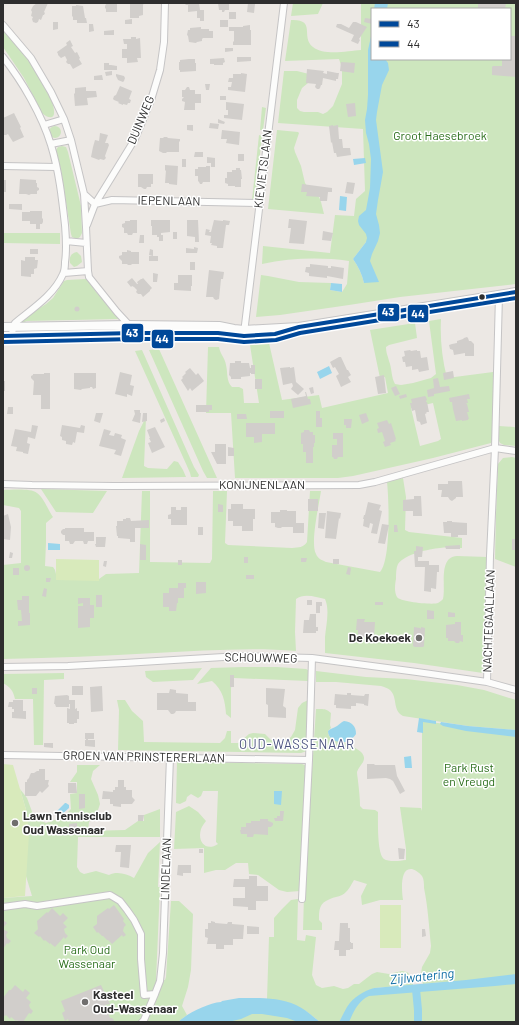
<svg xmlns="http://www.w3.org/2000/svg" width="519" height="1025" viewBox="0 0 519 1025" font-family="Barlow,sans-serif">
<rect width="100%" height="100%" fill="#ece8e4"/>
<path fill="#cde6be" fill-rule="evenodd" d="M293,3H323L318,14L291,16Z
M361,3H516V284L400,297L349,305L280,315L256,317L261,275L268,276L299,282L331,283L330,290L342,292L347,284L349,261C320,257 291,258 262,264L263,246L330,253L335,215L354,216L356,199L365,191L363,129L278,123L284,71H297L309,74L308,83L302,88L297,100V108L300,111L304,112H318L323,114L327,112L333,106L342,84V68L339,59L285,61L291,20C317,19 300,37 313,47C324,56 348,51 361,50ZM372,9H510V59H372ZM366,242L364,283C362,274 358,266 353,259Z
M3,26C19,47 36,67 47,91C50,97 54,105 54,111C55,121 46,117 42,113L24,78L3,47Z
M262,107L266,108L263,130H260Z
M49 132a6 6 0 1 1 12 0a6 6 0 1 1-12 0Z
M277,130L298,132L299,133L294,148L295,152L301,166L305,183L307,186L315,192L319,197L321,202L324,214L268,209Z
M259,135L262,136L255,199L252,200Z
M62,146L66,147L68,152L81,206L82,233L80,237L77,239L72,237L71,234L61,170L56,150L58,147Z
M3,233H60V244L3,243Z
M77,252L81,256L82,262L77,266L74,267L70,263C69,257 71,253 77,252Z
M86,279L88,280L96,292L120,319L26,321L24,323H17L46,304L53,298L64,281L67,280Z
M441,319C440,339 442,358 447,378L493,372V440L491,443L433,458L353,476L338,478H235L231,413H206L208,347H219C220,354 225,358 226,365C228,373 226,381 232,387H239L243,389L244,403H259L250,345L269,343L282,400L319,395L322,408L388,393L385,377L380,378L370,330L415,323L417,338L389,345L386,347C386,353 388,356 389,361C392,368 391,377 395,384L401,385L413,383L431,378L436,374L429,321ZM433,403L441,439L438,441L420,446L411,408Z
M159,349L217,478H207L203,471L149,350Z
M142,350L194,467L199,475L198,477H191L190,473L187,466L135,351Z
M146,417L144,466L148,468L167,469L174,461L178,462L183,470L186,477L122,478L139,431Z
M499,426L514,427L516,428V446L504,445L500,443L499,441Z
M512,457L516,458V567L495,559L496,515L498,464L503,458Z
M403,478L406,497L405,530L409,532L462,538V548C455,548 447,547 440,548C429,549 405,554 398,564C396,568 396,574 396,579C395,584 394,592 397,597C400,602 433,605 438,603C440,602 442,600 443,599C446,586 438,557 457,556L488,557L483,673L414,663L325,653C325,648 325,642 325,637C326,625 330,610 325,599C316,597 304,593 296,599L295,632L296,651C249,647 202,651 155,653C105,656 54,658 3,659V565L21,563V511L19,508L3,505V490C11,490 31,488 37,493C44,498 48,510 53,517L46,523V543L45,566L53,567L55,570L56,574L61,579L81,580L99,579L106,574L139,573L142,491H150V562L210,563L212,559L213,491H227L225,543L228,545L292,548C299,547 303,548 307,542L310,491H321C319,505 310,543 316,554C318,559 322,560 326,562L380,572C391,560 389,499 387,482Z
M41,489L107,491L93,513L56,512Z
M242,667H277L306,669L308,670V681L234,678L231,688V718L226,714C225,701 223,690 212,681L197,684L211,668Z
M202,668L193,680L153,682L146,677L145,671Z
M316,671L366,677L406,679L457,685L484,690L516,700V730L468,726L403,716C392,710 398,697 390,690C388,688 384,687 381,686L336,682H316Z
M64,673V679L44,680L43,745H34L33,699H15C13,690 10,687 3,683V674Z
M117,700H125L132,711L143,721L144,742L220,743L225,738L227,731H231V743H238L242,740L249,734L253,733L265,734L271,740L276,742L284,741L291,737L295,730L298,708L302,703L308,700L307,751L301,753L118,750L119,710Z
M316,709C322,709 326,708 331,713L330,725L331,728L328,731C328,740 336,740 343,742C347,743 360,750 362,753C368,761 359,765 357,772C357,775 358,779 358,781C359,790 360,798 360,806L363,809L375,810L378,812C378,821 377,854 384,859C388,862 400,861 406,860V849L400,807L421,808L422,811V721L516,733V1022H342L351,1007L368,993L443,982L423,984L421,974L422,967L430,953L431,946C429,927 428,907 424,888C424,884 424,879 422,876C420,873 415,870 412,869C399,867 402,893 403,900H380L362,905L361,896L367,884L354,880C351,885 348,892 342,895C338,897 334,897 330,899C319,903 319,910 319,920L322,923V930H303L304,896Z
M177,762L302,764L307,766L300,891L287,892L279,890L258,875L249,874L248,863H236L225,870H216L204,873V848L174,849L176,812L189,806L198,812L206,821C204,824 202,826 201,829C197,842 206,852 218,844L216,842L218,791H203L201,796L198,798L191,794L187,797L186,801L180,804L176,803Z
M77,765H100L93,771L91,779L98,795L100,804L98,810L89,822L88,831L125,830L138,821H144V815L160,809V837H78L77,867L80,872L84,874L96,871L109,875C117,871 127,874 134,878L148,853L160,842L158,887H160L156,980H165L166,977L171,901H179L193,914L191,970L188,987L182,1006L187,1015L178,1022H3V898L32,896L26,876L27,813L20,789L27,798L34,817L46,823L63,817L71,809L70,794L77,793V782H70L77,772Z
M298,899L297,940L305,941L306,935L316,937L312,975L316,985L322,988L334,986L343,989L348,988L354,984H359L372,974L377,972L389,974L402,971L407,972L410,975L413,979V985L374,988L342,1018L339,1022H320L306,1011L267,999L269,937H274V918L282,909L291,900Z
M254,1007L315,1022H210Z"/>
<path fill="#d8eabb" d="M56,559L99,560V581L56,580Z
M3,764L13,765L27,813L29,834L25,896L3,898Z
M380,905H401V948H380Z"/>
<path fill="#98d5ec" d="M375,3H388L387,9H374Z
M372,32V59H385L388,63L389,70L382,85L377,112L376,120L383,172L378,200L376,214L379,225L380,233L378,241L372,254L370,261L379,282L364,283C362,274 358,266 353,259L366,242L367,238L366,234L359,225L358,221L359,216L366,210L370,188L371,159L369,144L366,133L365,120L367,109L368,95V50Z
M365,158L366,163L354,165L353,159Z
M340,196L347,197L346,211L339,210Z
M331,283L342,284V292L330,290Z
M329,366L332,373L320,379L317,372Z
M48,543L60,544V550H48Z
M419,718L436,721V724L423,722V733L417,732Z
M344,721C352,722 356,726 356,734C354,737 350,741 345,742C338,743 328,740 328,731C331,728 334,728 337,726C340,724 341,722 344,721Z
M441,722L468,726L516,730V737L466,731L443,726L440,724Z
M411,756L412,768H405L404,757Z
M274,791H282L281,805L274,804Z
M65,803H66L69,805V808L60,816L56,812Z
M516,974V984L495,986L369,996C358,1001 354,1011 349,1022H339C342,1017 344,1012 347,1007C353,997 364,991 374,988L466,980Z
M239,998C257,998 279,997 296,1005C305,1009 312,1016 320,1022H298L287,1018L262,1014H252L241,1019L228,1022H178C188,1013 208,1003 221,1002L222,1001Z"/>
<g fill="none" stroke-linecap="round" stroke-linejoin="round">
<path stroke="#98d5ec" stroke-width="8" d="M416,989L418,1010V1022"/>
</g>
<path fill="#d1cecb" d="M37,3H48L44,12L45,13L44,15H43L41,20L39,19L38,22L36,23L33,22L32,19L33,17L31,16L32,12L31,10L33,6Z
M106,3H117V12H106V9L105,8V6L106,4Z
M130,3H144L143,5V15L139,16V18H130Z
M184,3H199L200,10H204V21H200V18H197V11L188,12V5H186Z
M218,3H229V10H225L224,12H222V10H219Z
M248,3L255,4L254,13L247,12Z
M482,3H506L505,9H478V4H482Z
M76,5L83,6L85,18H86L87,23H77V20H73V17L72,16V6H76Z
M229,12H236V19H229Z
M365,18L372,19V24L364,22Z
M132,19V24H125V20Z
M220,20H228V27H220Z
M53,22H58V29L53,30Z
M353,22H356L367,27L359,39L360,40L358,44L351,41L354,35L336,27L337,24H341L349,28Z
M89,24H93L94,31L89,32Z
M250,25V30H251V45H233V42L234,41V31H229V27H243V26Z
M201,27V29H209V31H213V38H203L202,39V41L197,42L196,43L189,42L188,36L187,35L188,30H190V28Z
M114,30V35H104V31Z
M510,36H516V77L492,75V67L493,66H502V59H510Z
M131,37H136V39L140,38L141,58H137L138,62L127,63V58H122V49H127V44H124L123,39H131Z
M70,40L73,46L71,47L75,53L77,52L80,58L79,59L82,64L73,69L70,64H68L66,62L67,60L65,56L61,58L58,55V54L57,52L67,45L66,43Z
M225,48H233V51L225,52Z
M237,57H251V61L237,62Z
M224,58L225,62L223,63V65H214V64H210V59Z
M189,59H195V63H196V71L180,72V70H179V62H180V60Z
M341,62L355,63L354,73L340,71Z
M104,63H109V65H111L117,66V70H104Z
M307,69L324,71L323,73L327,74V71L337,73H339L338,79H336V81L323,78L322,85H321L320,88L319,89H317L315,87L316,84L306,83Z
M112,71V75L106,76L105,72Z
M241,73L247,74L245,92L228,90V87H231L232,82H228L229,78H233V74H241Z
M116,74L124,76L125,78L124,81L123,82L118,80L116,76Z
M102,75L103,80H94V76Z
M205,84H210L209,90H206Z
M120,86L132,91L129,99L131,100L130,103H128L127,105L123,104V105L118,103L119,102L114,100L113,99L114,96L116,95Z
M86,87V91H96L97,97L87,98L88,105L75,106L74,94L75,93V88Z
M187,87H189L190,90H195V94H201V103H195V110H184L185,102L182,101V99L184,97H182V90H185Z
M220,96H226V100H220Z
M226,102L244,104L242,120L224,118V115H228V110H226Z
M355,103L356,116L348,117L346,104Z
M14,113L21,127L20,128L24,137L13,142L8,134L6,135H3V125H4L3,122V118Z
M218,119L225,122L224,124L218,123Z
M210,123L219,124L218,129L209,128Z
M187,125H193V131L187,130Z
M333,125V126L338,125L339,139H342L343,148H350L351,155L337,157L336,153H334L332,142L331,143L329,126Z
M222,130L240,132L239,145L226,143L227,139H221Z
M100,133L108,135L105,143H108L109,145L105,156L106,158L104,160L100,159L99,160L91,157L93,147L95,140L99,141Z
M164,137H167L168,138L179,139H180V141L179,142V152H167L166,153H163L159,151L160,138H163Z
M195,152H203V157H194Z
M238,154H244V161H238Z
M207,157L215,158V167H211V163H207Z
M182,159H186V167H182Z
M165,165L178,166L177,185L169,184V183H165L166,170L165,171Z
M206,166H210V182H203L202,184H200L199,182L198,181V176H195V169H198V167H206Z
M236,168H240V170H241L242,179H241V187H235V186H228V184L225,183V178H227V172H232V170H236Z
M138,174H153V184H151V187H147L146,189H144L141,187H138Z
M20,179L36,180V183H37V187L39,188V190L37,191V194H31L29,195L26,194H19Z
M3,180H6V192H3Z
M347,182L355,183L353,194L345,193Z
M302,184L332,188V192H328L327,201H320V197L306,196L307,192H301Z
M9,204H22V210L9,209Z
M30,211H42V218L43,219V222L42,224H40V229H36V224H30V221H22V212H30Z
M289,219L307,221L304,244L289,243L291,228H288Z
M130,220H137V233H133L132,235H128L127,233H124V228L122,227V224L125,223V221H130Z
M151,220H170V232L161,233V235H163V241H159V237H157V235H152V226H151Z
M187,220H198L199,242H195V237L187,236Z
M214,220L223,221V220L230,221L229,225H226L223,248H217V246L211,245L212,243H210L211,236L205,235L206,229L210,230L209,232H211Z
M323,231L333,233L331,241L322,240Z
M173,232H177V239H173Z
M140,235H144V243H139Z
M194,247L198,248L197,253H186V248L194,249Z
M30,249H38V254H30Z
M150,249L153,250V256L149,255Z
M127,250L131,251V252H139V264H132L131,265H128L127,264H122V261L119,258V256L122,255V252H127Z
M149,256H158V261H149Z
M25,257H35V260H38L37,268L34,269V274H31V277L21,276V260L25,261Z
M190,262H195V270H190Z
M310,264L328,266V268H331V266L344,268L343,279L327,276V278L309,276V273L305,272L306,267H310Z
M209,270L224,272L223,279H221L219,299L216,300L214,299L213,297H206Z
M153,273L158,274L157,282H153Z
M178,275H192V286H191V291L174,290V283H178Z
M132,278L137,284H138L137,282L141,279H142L143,278L152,288L150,290V291L143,297L141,294H138L136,292L137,290L134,287L132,286L131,287L127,282Z
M74.5 309a2.5 2.5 0 1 1 5 0a2.5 2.5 0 1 1-5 0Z
M467,337L468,338L469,341H471L474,344V356H465V353L454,355L453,350L450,349L449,345L452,344L457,343V341L463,339L464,338Z
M410,350L411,351L417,350V351H420L421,358L427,357L429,370L419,372L418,369L412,370V366L406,367L405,362H403L402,357L405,356L404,351Z
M339,357H341L347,370H348L351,375L348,377L351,382L341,387L336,376L339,374L335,367L333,368L330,362Z
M235,361H241V363H249L250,368H251V365H255V374H251V373H250V376L241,377V379H231V377L229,375L230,363H235Z
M290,367V368L294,367L296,382L304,389L298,395L291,389L293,386L292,383L283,385L280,368Z
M190,368L196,375L198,373L204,381L192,391L190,388L188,391L181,380L183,378L182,377L186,373L185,372Z
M453,371L454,378L444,380L443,373Z
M120,372L132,375L130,385L134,386L132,396L127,394V397L115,394Z
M44,373H50V409H41V395H33L34,381L31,378V376L33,375V374H44Z
M74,373H96V388L93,389L92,387H90V388L82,389L81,390L74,389Z
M384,375L386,393L378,394L375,377Z
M438,378L440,387L449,386L450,391L434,394V396L428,397L427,390L434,388L433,379Z
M255,379H262V389H255Z
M3,381H5V391H3Z
M396,386L400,394L395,396L391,388Z
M313,387L314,393L311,394L309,388Z
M305,392H306L308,399H310L311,404L293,408L291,399L306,396Z
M406,394L407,397L400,399L399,396Z
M469,394L470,399H467L468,403H466L467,404L469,412H467L469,419H468V420L462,421V420L456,421L453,409L452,402H450L449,398Z
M425,396L426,397L427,400L426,401V402H427L429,412H426L427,413L425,414L427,423L421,425L420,422L417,421L415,410L412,411L410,403H412L411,399Z
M196,405H212V410H209V412H196Z
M8,407H13V414H7Z
M134,410H140V413H141L140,423L132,421L135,414Z
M270,411H284V418H270Z
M316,411H320V418H322V427H316Z
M96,413H103L100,423L94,421Z
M143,413H147V421L142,422Z
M366,413L369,421L362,424L359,415Z
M237,414H246L247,419H237Z
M164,418L165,421L161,423L160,420Z
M344,419H352L351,428H346V425H344Z
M387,420L389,424L391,423L396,439L395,440L396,441L390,443L391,445L385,447L383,442L385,441L382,432L378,433L377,429L379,428L377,423Z
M246,423H275V434H262V442L254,443V437H246Z
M32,425L38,426L35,439L28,437L27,443L30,444L28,454L23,453V452L16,451L17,447L11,446L15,429L31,432Z
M62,425L80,428L81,425L85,426L84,433L77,432L75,443L73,442L72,445L66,444V441L62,440V437L60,436Z
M155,427L165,447L152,453L148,443L151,442L149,438H150L147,430Z
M104,429L111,431L109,435L114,436L115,433L122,435L121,438L126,440L121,456L114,454L116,450L99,446Z
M304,430H309L310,432H313V435H315V443H314V447H313V463H306V452H303V444H301V433L304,432Z
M333,433H343V457H338L337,459H334L333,457H332V445H337V439H333Z
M215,444H226V464H217L211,452H215Z
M228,447L234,448V456H228Z
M448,481H462L463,497H456V498L452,501L450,500L448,497H441L442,490H438V484H448Z
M414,496H421L422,516H413V511H403V500L414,499Z
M308,499H318V511H308Z
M368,502L381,505L379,510L382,511L377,534L371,533L373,524L370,523L369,528L363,526L364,519H363L364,515H365Z
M218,504L223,505V512H218Z
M231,504H243V509H255V519H253V531H242V526H233V521H228V509H231Z
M171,507H176V510H181V507H187V525H171V519H168V515L171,514Z
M280,510H287V511H296V523H304V533H293V527H282L281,528H278L275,527V523H271V512H280Z
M327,511L341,513L340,519L339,518L336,539L325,538Z
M319,513H326L324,529L318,528Z
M8,514L11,527L10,540L3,539V516Z
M126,518H130L131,521L149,520V528H135V542H130V539L118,538V536H117L116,526H117V521H123V519H126Z
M447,521H452V522L467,523V535H458V537H451V533H444L443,522H447Z
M382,524L389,525L385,544L378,543Z
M394,525H397L398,532H394Z
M198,527H203V535H198Z
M65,528H84V532H94V541H88L87,544H84L83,541H75L73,544H70L69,541H65V535H63L61,533V531L63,529H65Z
M96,537H106L105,547H96L95,544H96Z
M512,539H516V550H512Z
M140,544L146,545V560H140Z
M460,545V549H446L445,546Z
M416,546L423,547L422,557H418V561H429V565H439V572H437L436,589L431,588V592L424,591L425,567H415L414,551H416Z
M10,552L13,553L12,558H9Z
M244,557H248V563H244Z
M301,558H307L306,562H301Z
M333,559H339V564H333Z
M178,560H182V565H178Z
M104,561H107L106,567L103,566Z
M24 568a3 3 0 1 1 6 0a3 3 0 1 1-6 0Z
M348,567L351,568L350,575L346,574Z
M13,568H19V575H13Z
M246,575H254V579H246Z
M46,578H51L50,582H46Z
M196,582H206V593L196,594Z
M178,583H186V588H184V598H178V603H177L176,611H169V607H163V593H169V588H178Z
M44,588L47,589L46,597L42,596Z
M96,595H102V607H96Z
M22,596H29V613H30V625L18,626V621H22L21,610H18L17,600H22Z
M78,598H90V605H94V618H90V627L78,628V606H83V603L78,604Z
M307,600H312V605H307Z
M316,602H322V606H320V613H316Z
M375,602H383V605H375Z
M427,610L434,611V619H427Z
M448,612L455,613V617H448Z
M310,614H316V627H318V631H316V633H303L304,620H309Z
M357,619H365L364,622H375L374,637H358V630H356Z
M455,622H461V635H463V642L460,641L459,643H456L454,641H448V638H446V625L455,624Z
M414,627L420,628L421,629V627L425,628L424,646L423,647H415L413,646Z
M230,675H234V687H230Z
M72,686H83V695H72Z
M102,686L103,711L91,712L90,687Z
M32,688H37V694H32Z
M266,688L285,689L283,706L286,708V718L268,717V705L266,704Z
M170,689L176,690V693L188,694V702H196V711H176L175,713L173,714H171L168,710H157V693H169Z
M347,693H351V695L364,696L365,694H369L368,706L364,705V704L356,703V706H351V709L336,708V705H334L335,694L347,695Z
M67,695L69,696V700H75V709L77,708V711H79V719H77V723H74V724H69V723H67V708L70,709V704H69V707H56L55,704H54L55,696Z
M13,700H23V711H26V719L12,718V712H14V709H12V707H8L9,702H13Z
M85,733H94V739H88V740H95V747L85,746V740H86V739H85Z
M44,743H53V748L44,747Z
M367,764H374L375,765H395L397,776L405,791L400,794L393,781L390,779L386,778L367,779Z
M39,769H45V780H49L48,784L49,786L42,793L40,791L36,796H25V782H27V780L29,778L30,775L31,773H34L37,771H39Z
M118,780H124V787H126V790H132V797L135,800L132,804H121V807L113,806V804H110V799H102L103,791L113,792V790H115V787H118Z
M68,783H76L77,793H68Z
M79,794H85V808L79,809Z
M280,811H284L283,821H275L274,818H277V816H280Z
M138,815H144L143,821H138Z
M260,819H268V821L271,822L273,823V825L271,827H268V835L254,834L253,837H247V834H241L240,830H241V827H246V823H251V821H260Z
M77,823V831H69V824Z
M116,845H131L129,868L120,867L121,852H115Z
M398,848L405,849L404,859H399Z
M199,849H203V853H199Z
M178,865H191V873H183V876L177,875Z
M249,876H257V886H268V901H256V910H248V907L233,906V898H245V887H233L234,879H249Z
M114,905L124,919L123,921L126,925L124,927L123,931L126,935L123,937L122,935L112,944L108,940H107L103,936H102L98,932L97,933L93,927L97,924V916L108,908L109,909Z
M52,908L60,916L63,913L68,918L63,923L67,927L64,929L65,933L68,936L65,939L64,937L55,947L50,943V944L45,940L44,941L40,936L39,937L34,933L38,929L37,921L47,912L48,913Z
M3,920L7,923L3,928Z
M211,921L215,922V923L227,924L228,922H232V924L244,925L243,939H233V945H224V949H216V944H207L208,938L205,937V929H208V923H211Z
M340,923H348V928H350V942H351V943H353V949H350V950H346V956H339V950H334L335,941H339Z
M247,926L259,927V934H247Z
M3,929L8,932L6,935L7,938L11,941L8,944L7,943L3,949Z
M422,929H425L426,936L422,937Z
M15,985L23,992L25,989L30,993L26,998L31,1002L29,1005L30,1008L33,1011L31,1014L29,1013L23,1022H19L17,1020L16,1021L11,1017L10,1019L6,1015L5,1016L3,1015V998L9,990H11Z
M101,985L110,1004L105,1005L110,1018H112L114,1020L113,1022H109L108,1021L106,1022H73L72,1021L69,1022L68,1019L65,1021L62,1013L65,1011L61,1001Z"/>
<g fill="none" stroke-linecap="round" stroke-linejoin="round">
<defs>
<path id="minor" d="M3,25L31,58L51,92L64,119L71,140L84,194L86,227L88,271L89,277L117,312L130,326
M3,57C22,81 42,115 51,145C59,171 62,198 65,225C66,238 67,249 65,262C65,266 65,270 63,274C54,295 32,309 15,323L13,327L12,335
M44,125L64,119
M51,144L71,140
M3,166L56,167
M84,194L95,204L112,200L259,203
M87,225L95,204L135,139L151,100L160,70L164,42L165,3
M66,241L86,243
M64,273L88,271
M244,333L284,3
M3,484L32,485L114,486L359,485L375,482L495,448L516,451
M3,667L68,666L124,663L240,656L312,658L417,672L487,682L516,690
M487,682L490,556L495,448L499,295
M3,755L309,760
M302,899L309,760L312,658
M3,907L25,904L37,906L110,895L120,901L127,910L134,920L141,934V959L144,995L155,994
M142,1022L144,1020L155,994L160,981L163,953L170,757"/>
<path id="tertiary" d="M3,327L130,325L219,326L234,329L244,330L299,327L516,292
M3,336L134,333H218L244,336L275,334L285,331"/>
</defs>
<use href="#minor" stroke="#c5c4c5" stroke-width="8"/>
<use href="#tertiary" stroke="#c5c4c5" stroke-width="10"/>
<use href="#minor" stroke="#fcfcfb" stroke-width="6"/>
<use href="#tertiary" stroke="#fcfcfb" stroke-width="8"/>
<defs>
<path id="bus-1" d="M3,336L134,333H218L244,336L275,334L299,327L516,292"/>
<path id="bus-2" d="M3,342L134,339H218L244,342L276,340L300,333L516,298"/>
</defs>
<use href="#bus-1" stroke="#fff" stroke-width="7"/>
<use href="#bus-2" stroke="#fff" stroke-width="7"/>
<use href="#bus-1" stroke="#004899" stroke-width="4"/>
<use href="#bus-2" stroke="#004899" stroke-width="4"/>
</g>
<circle fill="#2e2e2e" stroke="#fff" stroke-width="1.5" cx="482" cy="297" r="3.5"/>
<g fill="#706f6e" stroke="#fff" stroke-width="1.5">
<circle cx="419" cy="638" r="4"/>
<circle cx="15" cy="823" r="4"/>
<circle cx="85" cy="1002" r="4"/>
</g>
<g text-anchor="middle" stroke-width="3" stroke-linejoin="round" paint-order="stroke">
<g font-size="12" fill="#2e2e2e" stroke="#fff">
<text transform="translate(141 120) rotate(-67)" y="4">DUINWEG</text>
<text transform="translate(263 169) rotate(-83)" y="4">KIEVIETSLAAN</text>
<text transform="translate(169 201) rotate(1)" y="4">IEPENLAAN</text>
<text x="262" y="489">KONIJNENLAAN</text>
<text transform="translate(489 621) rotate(-88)" y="4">NACHTEGAALLAAN</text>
<text transform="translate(261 658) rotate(1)" y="4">SCHOUWWEG</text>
<text transform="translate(144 757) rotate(1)" y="4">GROEN VAN PRINSTERERLAAN</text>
<text transform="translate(166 869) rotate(-88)" y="4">LINDELAAN</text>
</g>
<g font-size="12" fill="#2a6e1b" stroke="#fff">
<text x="440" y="140">Groot Haesebroek</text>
<text x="469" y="772">Park Rust<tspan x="469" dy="14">en Vreugd</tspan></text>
<text x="87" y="954">Park Oud<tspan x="87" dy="14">Wassenaar</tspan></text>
</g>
<g font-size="12" font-weight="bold" fill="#2e2e2e" stroke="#fff" text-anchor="start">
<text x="411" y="642" text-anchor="end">De Koekoek</text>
<text x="23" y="820">Lawn Tennisclub<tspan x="23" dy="14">Oud Wassenaar</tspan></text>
<text x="93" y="999">Kasteel<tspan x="93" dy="14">Oud-Wassenaar</tspan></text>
</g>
<g font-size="13" letter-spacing="1" fill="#4d5580" stroke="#fff">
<text x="297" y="749">OUD-WASSENAAR</text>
</g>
<g font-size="13" font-style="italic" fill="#0c6ca3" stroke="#fff">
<text transform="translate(422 976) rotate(-6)" y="5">Zijlwatering</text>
</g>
</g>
<g stroke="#fff" stroke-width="1.5">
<rect x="377" y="303" width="23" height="19" rx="4" fill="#004899"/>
<rect x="407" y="304" width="22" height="19" rx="4" fill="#004899"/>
<rect x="121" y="323" width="23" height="20" rx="4" fill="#004899"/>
<rect x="151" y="329" width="23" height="20" rx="4" fill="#004899"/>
</g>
<g font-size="11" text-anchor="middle" font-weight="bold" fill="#fff">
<text x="388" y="316">43</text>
<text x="418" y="318">44</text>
<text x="132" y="337">43</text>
<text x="162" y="343">44</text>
</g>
<rect width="519" height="1025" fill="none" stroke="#2e2e2e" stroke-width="8"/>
<rect x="371" y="8" width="140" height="52" fill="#ffffff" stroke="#ababab"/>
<rect x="379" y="21" width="20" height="6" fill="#004899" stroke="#ababab"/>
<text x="407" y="28" font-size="12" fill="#2e2e2e">43</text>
<rect x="379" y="41" width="20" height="6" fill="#004899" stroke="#ababab"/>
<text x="407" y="48" font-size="12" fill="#2e2e2e">44</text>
</svg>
